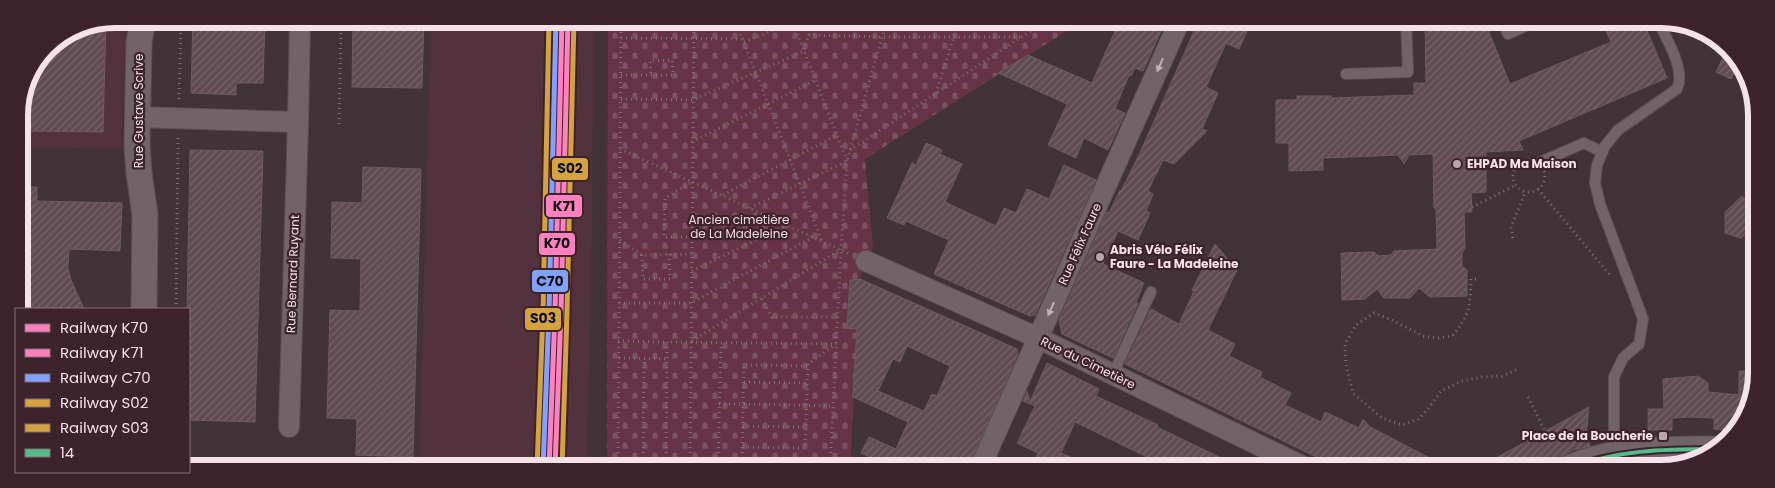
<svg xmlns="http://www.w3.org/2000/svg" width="1775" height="488" viewBox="0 0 1775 488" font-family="Poppins,sans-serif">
<defs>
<pattern id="cemetery-stones" width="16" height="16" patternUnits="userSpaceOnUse" patternTransform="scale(1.25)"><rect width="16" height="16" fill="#663446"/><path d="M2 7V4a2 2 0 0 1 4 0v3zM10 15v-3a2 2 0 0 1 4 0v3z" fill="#7c5161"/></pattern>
<pattern id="building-hatch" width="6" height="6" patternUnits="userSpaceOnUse" patternTransform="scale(1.25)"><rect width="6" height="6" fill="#604b53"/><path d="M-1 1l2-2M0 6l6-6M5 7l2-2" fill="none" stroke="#77656c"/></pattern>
</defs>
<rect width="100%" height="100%" fill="#423338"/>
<path fill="#52323d" d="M114,19H126L121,149L19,147V108L47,46L78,26Z
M431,19H594L591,293L586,468H419Z
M1754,183V244L1725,233V211Z"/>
<path fill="url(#cemetery-stones)" d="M608,19L1084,20L865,159L873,246L860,279L850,468H607Z"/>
<path fill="url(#building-hatch)" stroke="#6a5c60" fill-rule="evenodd" d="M193,19H265L263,83H236V95L191,93Z
M353,19H424L422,88L352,87Z
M106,20L103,132L19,131V108L47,46L78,26Z
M1120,20H1166L1143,71L1135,68L1131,76L1129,75L1115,109L1125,113L1108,150L1084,138L1076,158L1048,145L1067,104L998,73L1028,55L1092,83Z
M1199,20H1252L1239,49L1226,43L1206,87L1218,93L1202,129L1207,131L1174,164L1163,160L1148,191L1153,194L1146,211L1150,213L1138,240L1118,231L1103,264L1144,283L1136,302L1138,303L1113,358L1062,334L1059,320L1107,212L1109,213L1120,190L1121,191L1139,155Z
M1425,20H1484L1510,84L1611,42L1602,21H1643L1667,78L1519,141L1523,150L1486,152V192L1471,193L1472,212H1464L1465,248L1462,253V266L1467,270V296L1430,297L1419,288L1410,298H1384L1377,289L1365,299L1342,300L1341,253L1374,252L1378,256L1391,255L1394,251L1437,249L1436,208H1434L1433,154L1409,155L1404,164L1398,155L1323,158V170L1289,171V143H1276V100H1297V96H1331V98L1414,95V83H1426Z
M1728,47L1738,65L1731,79L1716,72Z
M926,143L942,150L940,154L962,164L945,202L996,226L1004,208L1016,213L1027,189L1049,199L1064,165L1096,180L1035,315L1030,316L934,274L949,240L906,221L904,225L887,218L912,163L916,165Z
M190,150L263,151L255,422L189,420V309H187Z
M363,167L421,169L413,457L356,455L357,419L327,418L330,310L360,311L361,259L331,258L332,202L362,203Z
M19,187H37V201L122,203L120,251L69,249L68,268L71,280L84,309H20Z
M1742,196L1754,209V225L1741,238L1725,233V212Z
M1215,244L1237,270L1208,330L1235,344L1229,356L1262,372L1260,377L1291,393L1285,405L1321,422L1325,412L1359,428L1363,419L1370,427L1451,469H1341L1125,364L1151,309L1179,324L1194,291L1192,290Z
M860,279L1017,349L1018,354L968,468H895L861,453L869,437L896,449L908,422L853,397L857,329L847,328L850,280ZM907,346L950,366L937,396L932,394L924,411L878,391L893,359L900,362Z
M1047,363L1099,389L1096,396L1158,425L1157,427L1244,469H1172L1075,422L1061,453L1096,468H1031L1038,453L1017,443L1035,406L1023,401L1027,391L1030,402Z
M1739,371H1754V393L1733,430L1714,429V418L1688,417L1672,418V430H1648V409H1664L1663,379L1698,376L1708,383V392L1739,395Z
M1589,407L1586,437L1590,446L1573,450L1538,469H1476Z"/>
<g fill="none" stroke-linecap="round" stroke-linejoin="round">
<defs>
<path id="service" d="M1502,20L1508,34L1539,20
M1346,74L1408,72L1406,20
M1538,163L1584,143L1602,152
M1113,374L1151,292
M1614,454V377L1623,358L1639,344L1643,319L1600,204L1595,183L1597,165L1605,146L1618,130L1677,89C1686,70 1666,38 1658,21"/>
<path id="minor" d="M137,117L298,122L289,427
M298,122L300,19
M866,261L1038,338L1308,469
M980,468L1180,20"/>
<path id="tertiary" d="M143,19L139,42L137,146L139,173L145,215L144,309
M1567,469C1612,448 1666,449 1715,449"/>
</defs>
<use href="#service" stroke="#5d5155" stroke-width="12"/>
<use href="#minor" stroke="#5d5155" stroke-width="22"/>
<use href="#tertiary" stroke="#5d5155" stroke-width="27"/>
<path stroke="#7c7074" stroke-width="3" stroke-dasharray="1 4" stroke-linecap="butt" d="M735,20L822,241
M792,20L847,161L841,250
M1037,27L1047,20
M809,35L882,37H1021
M621,38L743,39
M744,42L793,22
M621,75H673L672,60L650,61L651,75
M936,93L959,20
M179,99L181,19
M621,99L693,100L804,51L813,20
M339,124L341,19
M692,142L816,80
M620,149L841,250
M850,150L1037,27L1031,20
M1513 176a16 16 0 1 1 32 0a16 16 0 1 1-32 0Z
M1538,189L1610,275
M723,195L837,135
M1472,207L1516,185
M750,208L847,161L887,20
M692,237H664L665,198L692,182
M1513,238L1511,227L1526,191
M620,240L642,255L692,254
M642,255L643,279H670L669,254
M692,271L787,225
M1476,279H1471C1470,306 1470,315 1452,336L1439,338L1423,336L1392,320L1374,313L1356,325L1345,344L1346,365L1353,393L1382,418L1402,425L1419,419L1428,409L1441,391L1462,381L1482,377L1502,376L1516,370
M762,299L772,317H837
M619,303H691L813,237
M176,309L178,137
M618,341L667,342
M692,341L840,250
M619,358L667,359
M744,382L807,383
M1528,397L1545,431
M719,404H743L744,365L808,366
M743,426L806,427
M743,447L805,448L808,364L836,344
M618,468L621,19
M643,468L644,359
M666,468L667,342L836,344
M690,468L694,19
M718,468L721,343
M742,468L743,404L833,406
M830,468L841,250L850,254"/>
<use href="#service" stroke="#726368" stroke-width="10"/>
<use href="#minor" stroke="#726368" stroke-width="20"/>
<use href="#tertiary" stroke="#726368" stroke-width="25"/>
<defs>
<path id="bus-1" d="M1567,469C1615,450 1664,449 1715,449"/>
</defs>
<use href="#bus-1" stroke="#3d232c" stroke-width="8"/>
<use href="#bus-1" stroke="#54bc88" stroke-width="4"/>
<defs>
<path id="rail-1" d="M549,468L555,312L562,19"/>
<path id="rail-2" d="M555,468L561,312L568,19"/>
<path id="rail-3" d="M543,468L549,312L556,19"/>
<path id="rail-4" d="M562,468L567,312L574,19"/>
<path id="rail-5" d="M537,468L543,312L549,19"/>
</defs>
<use href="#rail-1" stroke="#3d232c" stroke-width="9"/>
<use href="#rail-2" stroke="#3d232c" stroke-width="9"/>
<use href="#rail-3" stroke="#3d232c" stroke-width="9"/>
<use href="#rail-4" stroke="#3d232c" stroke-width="9"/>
<use href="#rail-5" stroke="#3d232c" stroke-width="9"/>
<use href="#rail-1" stroke="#ff80bf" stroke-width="5"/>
<use href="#rail-2" stroke="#ff80bf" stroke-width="5"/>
<use href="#rail-3" stroke="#80a1ff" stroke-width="5"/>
<use href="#rail-4" stroke="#d4a23f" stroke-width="5"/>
<use href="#rail-5" stroke="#d4a23f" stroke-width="5"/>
</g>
<defs><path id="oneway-solid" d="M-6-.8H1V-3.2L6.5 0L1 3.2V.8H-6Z" transform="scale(1.25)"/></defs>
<g fill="#c1afb5">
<use href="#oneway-solid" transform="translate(1160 65) rotate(114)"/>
<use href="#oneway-solid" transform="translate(1051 309) rotate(114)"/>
</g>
<g fill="#b6a5aa" stroke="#3d232c" stroke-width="2">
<circle cx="1457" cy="164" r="5"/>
<circle cx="1100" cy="257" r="5"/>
<rect x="1658" y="431" width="10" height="10" rx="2.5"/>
</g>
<g text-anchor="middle" stroke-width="4.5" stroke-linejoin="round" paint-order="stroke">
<g font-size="12" fill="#f5e2e8" stroke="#3d232c">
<text transform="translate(139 111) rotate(-90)" y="4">Rue Gustave Scrive</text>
<text transform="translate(1080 244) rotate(-66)" y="4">Rue Félix Faure</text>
<text transform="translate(293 274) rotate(-88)" y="4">Rue Bernard Ruyant</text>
<text transform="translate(1088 363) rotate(26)" y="4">Rue du Cimetière</text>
</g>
<g font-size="12" font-weight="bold" fill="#f5e2e8" stroke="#3d232c" text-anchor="start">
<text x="1467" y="168">EHPAD Ma Maison</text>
<text x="1110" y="254">Abris Vélo Félix<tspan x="1110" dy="14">Faure - La Madeleine</tspan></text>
<text x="1653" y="440" text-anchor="end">Place de la Boucherie</text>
</g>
<g font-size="12" fill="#f3d9e1" stroke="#3d232c">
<text x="739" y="224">Ancien cimetière<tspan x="739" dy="14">de La Madeleine</tspan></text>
</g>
</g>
<path d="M0 0H1775V488H0ZM115 28H1661A87 87 0 0 1 1748 115V373A87 87 0 0 1 1661 460H115A87 87 0 0 1 28 373V115A87 87 0 0 1 115 28Z" fill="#3d232c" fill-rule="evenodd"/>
<path fill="none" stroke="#f5e2e8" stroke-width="6" d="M115 28H1661A87 87 0 0 1 1748 115V373A87 87 0 0 1 1661 460H115A87 87 0 0 1 28 373V115A87 87 0 0 1 115 28Z"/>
<g stroke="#3d232c" stroke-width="2">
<rect x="551" y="157" width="38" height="24" rx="5" fill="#d4a23f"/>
<rect x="545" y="194" width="38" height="24" rx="5" fill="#ff80bf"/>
<rect x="538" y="232" width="38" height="24" rx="5" fill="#ff80bf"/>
<rect x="531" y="269" width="38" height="24" rx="5" fill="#80a1ff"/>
<rect x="524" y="307" width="38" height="24" rx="5" fill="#d4a23f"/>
</g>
<g font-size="14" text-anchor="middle" font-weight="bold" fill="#111">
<text x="570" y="173">S02</text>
<text x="564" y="211">K71</text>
<text x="557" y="248">K70</text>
<text x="550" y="286">C70</text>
<text x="543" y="323">S03</text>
</g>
<rect x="15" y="308" width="175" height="165" fill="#3d232c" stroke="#876f77"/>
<rect x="25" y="324" width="25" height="8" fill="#ff80bf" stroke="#876f77"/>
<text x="60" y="333" font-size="15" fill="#f5e2e8">Railway K70</text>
<rect x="25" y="349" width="25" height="8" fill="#ff80bf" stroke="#876f77"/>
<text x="60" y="358" font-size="15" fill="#f5e2e8">Railway K71</text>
<rect x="25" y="374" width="25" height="8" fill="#80a1ff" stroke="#876f77"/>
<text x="60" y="383" font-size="15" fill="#f5e2e8">Railway C70</text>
<rect x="25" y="399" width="25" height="8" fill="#d4a23f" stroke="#876f77"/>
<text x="60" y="408" font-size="15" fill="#f5e2e8">Railway S02</text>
<rect x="25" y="424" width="25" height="8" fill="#d4a23f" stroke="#876f77"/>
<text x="60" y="433" font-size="15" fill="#f5e2e8">Railway S03</text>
<rect x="25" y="449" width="25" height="8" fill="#54bc88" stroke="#876f77"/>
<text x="60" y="458" font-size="15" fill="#f5e2e8">14</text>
</svg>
